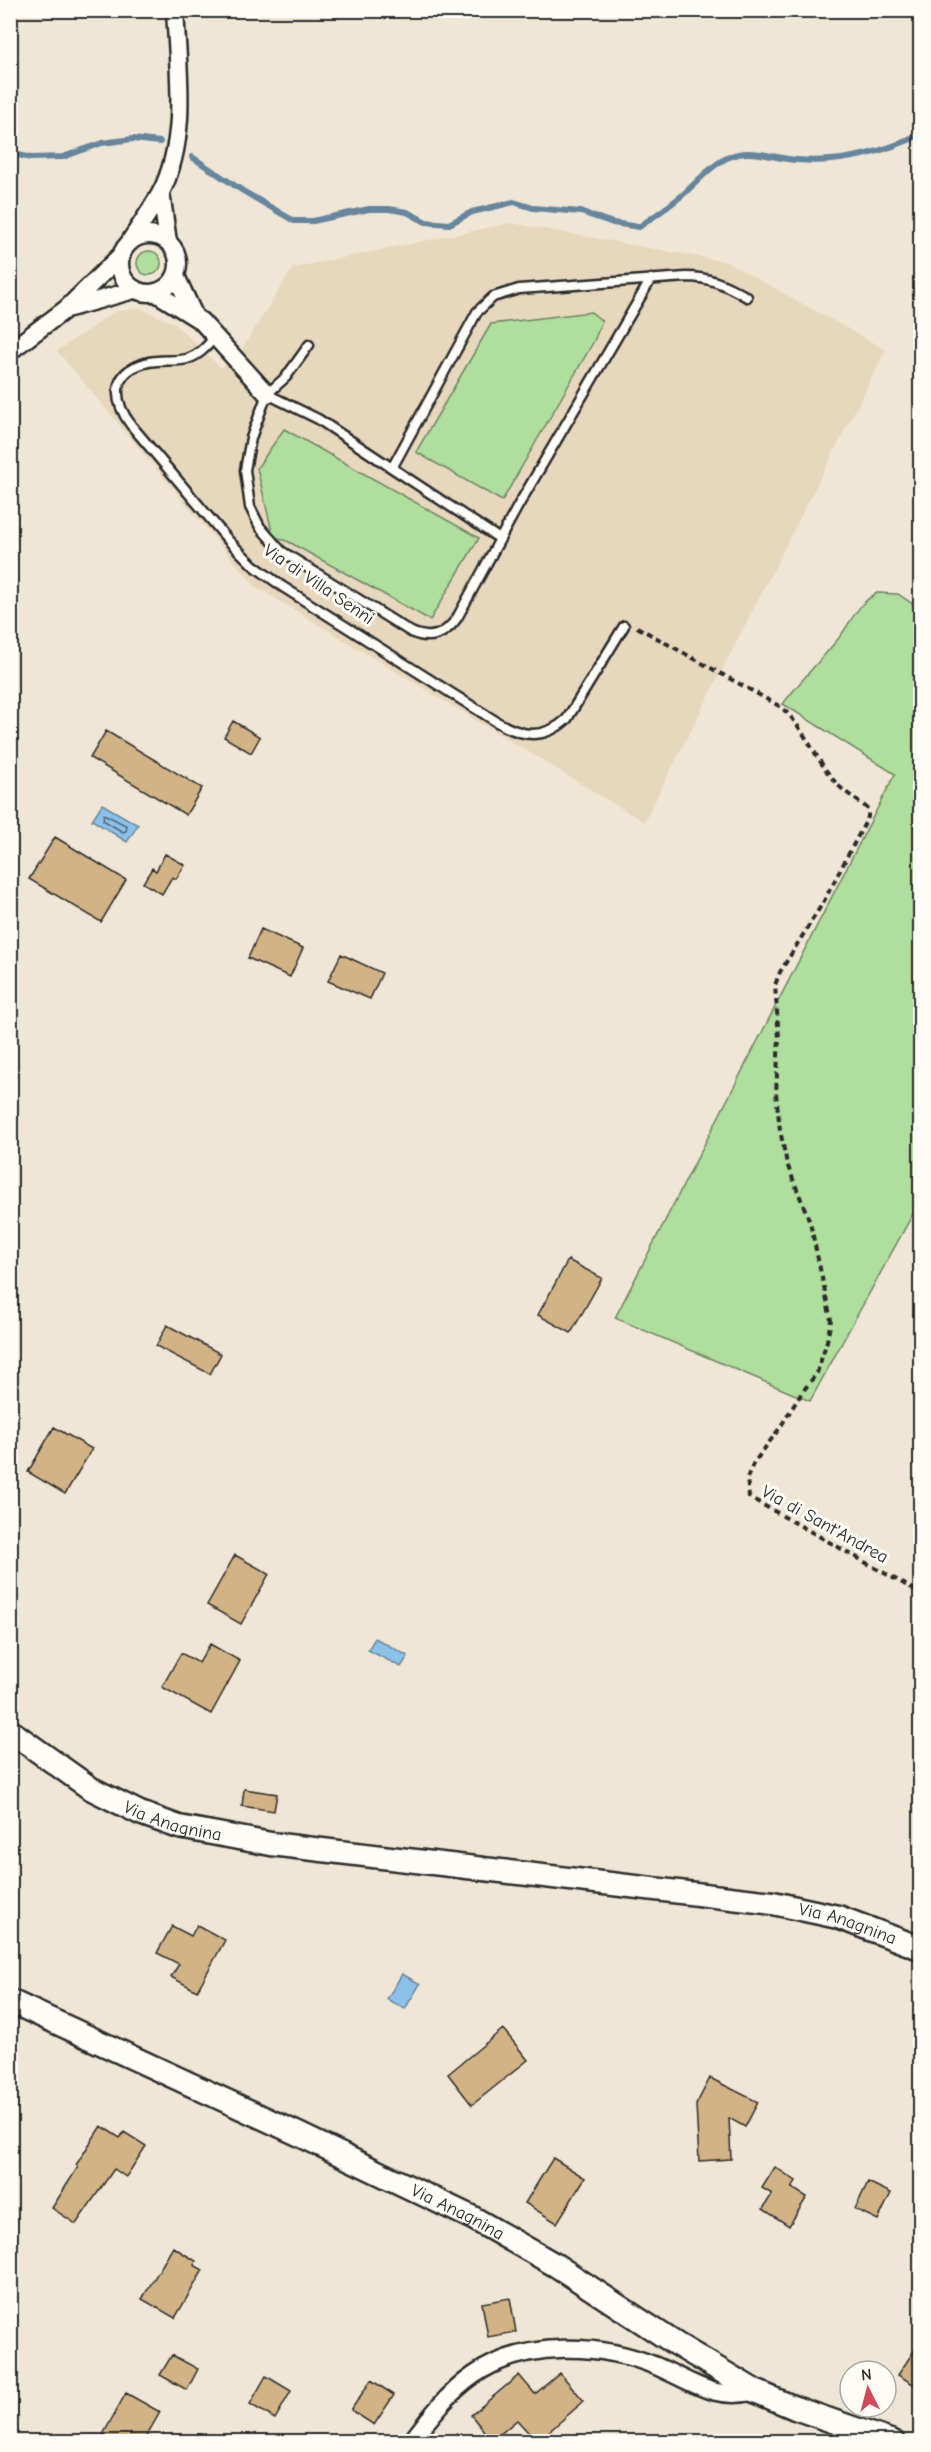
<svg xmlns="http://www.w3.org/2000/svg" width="931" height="2452" viewBox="0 0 931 2452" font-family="'Comic Neue',sans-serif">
<rect width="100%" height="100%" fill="#f0e6d5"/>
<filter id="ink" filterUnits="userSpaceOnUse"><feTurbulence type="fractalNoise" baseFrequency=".0167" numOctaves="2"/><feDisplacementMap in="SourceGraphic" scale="12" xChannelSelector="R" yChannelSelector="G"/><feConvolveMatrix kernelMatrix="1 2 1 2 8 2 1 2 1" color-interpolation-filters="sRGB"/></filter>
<g filter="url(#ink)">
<path fill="#e7d7bd" d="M511,223L727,262L886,350L644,822L255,586L57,351L114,312L139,308L174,323L221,368L238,355L293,268Z"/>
<path fill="#afde9d" stroke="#6d8464" stroke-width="1.5" d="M137 263a12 12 0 1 1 24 0a12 12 0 1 1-24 0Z
M591,312L602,321L594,341L502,501L416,452L491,324Z
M284,429L479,538L430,620L289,542L273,536L257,468Z
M877,593L898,594L920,609V1201L810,1401L615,1318L895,774L783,704C800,681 820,661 838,639C852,621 857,604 877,593Z"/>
<path fill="#8cc2ea" stroke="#65869e" stroke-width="1.5" d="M102,804L138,825L127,842L92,820Z
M375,1638L408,1656L401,1667L368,1650Z
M402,1974L420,1984L405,2009L387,1999Z"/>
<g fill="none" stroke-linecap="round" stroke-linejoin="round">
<path stroke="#526777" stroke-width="1.5" d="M104,814L127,826L126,831L123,832L103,820Z"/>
<path stroke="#65869e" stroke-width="6" d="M10,153L31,158L63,157L102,143L133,139L160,142
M192,157L243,191L294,221H313L369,209H389L407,212L426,222L449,224L472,212L514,202L533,208L581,212L613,223L639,227C653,217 667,208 680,197C697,183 715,159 738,154C758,150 777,159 797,160C841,164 881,153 920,135"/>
</g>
<path fill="#d1b385" stroke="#2b2b2b" stroke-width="1.5" d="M233,721L260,737L251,753L224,737Z
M106,731L202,788L186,815L90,758Z
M55,837L126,880L101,922L29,879Z
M165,854L185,865L176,879L172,877L162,894L143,883L152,868L156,871Z
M261,929L303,948L290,977L248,958Z
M341,954L382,973L370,999L328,981Z
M568,1260L602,1278L571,1333L538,1315Z
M167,1325L221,1354L210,1374L156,1346Z
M54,1427L92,1449L65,1494L28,1472Z
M235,1555L269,1574L241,1624L207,1605Z
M210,1644L240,1661L211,1714L162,1687L181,1653L199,1663Z
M244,1789L277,1794L274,1811L242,1806Z
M197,1925L225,1940L197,1991L171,1977L179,1964L157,1953L172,1926L191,1936Z
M503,2029L528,2060L472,2105L448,2074Z
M710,2078L758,2102L745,2127L729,2118L731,2159L699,2161L696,2105Z
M101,2126L120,2138L124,2132L146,2146L126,2177L114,2169L76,2224L52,2208L78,2167L76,2165Z
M553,2158L585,2178L557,2223L525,2203Z
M775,2167L796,2181L792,2188L807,2197L789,2226L763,2209L772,2194L762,2188Z
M868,2182L891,2193L878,2220L855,2209Z
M173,2247L196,2261L194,2265L203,2270L175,2318L142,2299Z
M510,2298L516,2332L488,2337L482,2303Z
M921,2340V2389L898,2375Z
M172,2355L198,2369L187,2390L160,2375Z
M560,2373L584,2401L537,2442L517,2420L492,2441L471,2415L519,2375L535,2394Z
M266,2376L291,2391L275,2419L250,2404Z
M371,2380L394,2395L374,2425L351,2410Z
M126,2393L160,2412L143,2442H99Z"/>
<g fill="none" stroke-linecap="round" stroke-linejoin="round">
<defs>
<path id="lane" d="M216,336C208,345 200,355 187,359C173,362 159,359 145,363C110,373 113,401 131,425L229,541L253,565L283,587L497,722C522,737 544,740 567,719L624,626
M309,345L286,377L267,394L251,438L245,470L250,507L260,527L281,551L411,632C431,641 445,635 457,618L518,506L651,279
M267,394L318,419L392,468L477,312L493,297L519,289L686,277C710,277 726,285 747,297
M392,468L500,539"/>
<path id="street" d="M161,192L168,242
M120 264a29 29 0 1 1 58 0a29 29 0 1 1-58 0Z
M130,241C140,226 151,210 160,194C189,139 178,70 175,10
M176,276L194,315
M156,293L201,321L267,394
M70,308L134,290
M10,351L66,309L122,254
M411,2442C429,2418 449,2392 474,2375C525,2340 601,2343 656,2366C691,2381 716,2402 755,2391"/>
<g id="secondary">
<path id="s1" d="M10,1731L90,1788L140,1813L179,1827L271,1844L773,1903L838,1917L920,1948"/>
<path id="s2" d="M10,2001L298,2134L473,2218L557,2266L676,2344L755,2391L795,2408L893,2442"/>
</g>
</defs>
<use href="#lane" stroke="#2b2b2b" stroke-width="13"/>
<use href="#street" stroke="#2b2b2b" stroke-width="21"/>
<use href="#secondary" stroke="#2b2b2b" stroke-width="27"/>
<path stroke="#2b2b2b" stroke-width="4" stroke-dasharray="6 4.5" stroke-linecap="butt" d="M637,627L781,707C804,727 815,759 836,783C845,793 858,800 868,809V817L824,901L780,972L775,985L779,1038L776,1093L780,1130L787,1164L810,1222L831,1320L827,1341L817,1373L803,1391L779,1429L753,1464L747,1478L749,1497L920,1593"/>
<use href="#lane" stroke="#fdfcf7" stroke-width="8"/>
<use href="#street" stroke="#fdfcf7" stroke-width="16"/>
<use href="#secondary" stroke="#fdfcf7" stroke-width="22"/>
</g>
</g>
<g text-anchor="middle" stroke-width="6" stroke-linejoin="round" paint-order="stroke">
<g font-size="18" fill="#2b2b2b" stroke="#fdfcf7">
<text transform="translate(319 584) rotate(34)" y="6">Via di Villa Senni</text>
<text transform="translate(825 1524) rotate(29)" y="6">Via di Sant'Andrea</text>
<text dy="6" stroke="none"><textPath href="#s1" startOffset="188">Via Anagnina</textPath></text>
<text dy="6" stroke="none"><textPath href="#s1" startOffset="872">Via Anagnina</textPath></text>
<text dy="6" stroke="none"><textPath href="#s2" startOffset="495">Via Anagnina</textPath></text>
</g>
</g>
<rect width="931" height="2452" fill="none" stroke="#fdfcf7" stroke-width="36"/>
<rect x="18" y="18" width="895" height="2416" fill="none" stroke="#2b2b2b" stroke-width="2" filter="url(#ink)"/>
<g transform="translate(868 2389) rotate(354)"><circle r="28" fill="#fdfcf7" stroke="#a9a8a5" stroke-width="1.5"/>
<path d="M0-4.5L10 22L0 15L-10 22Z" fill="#d1495b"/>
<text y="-9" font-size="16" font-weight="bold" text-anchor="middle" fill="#2b2b2b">N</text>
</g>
</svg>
